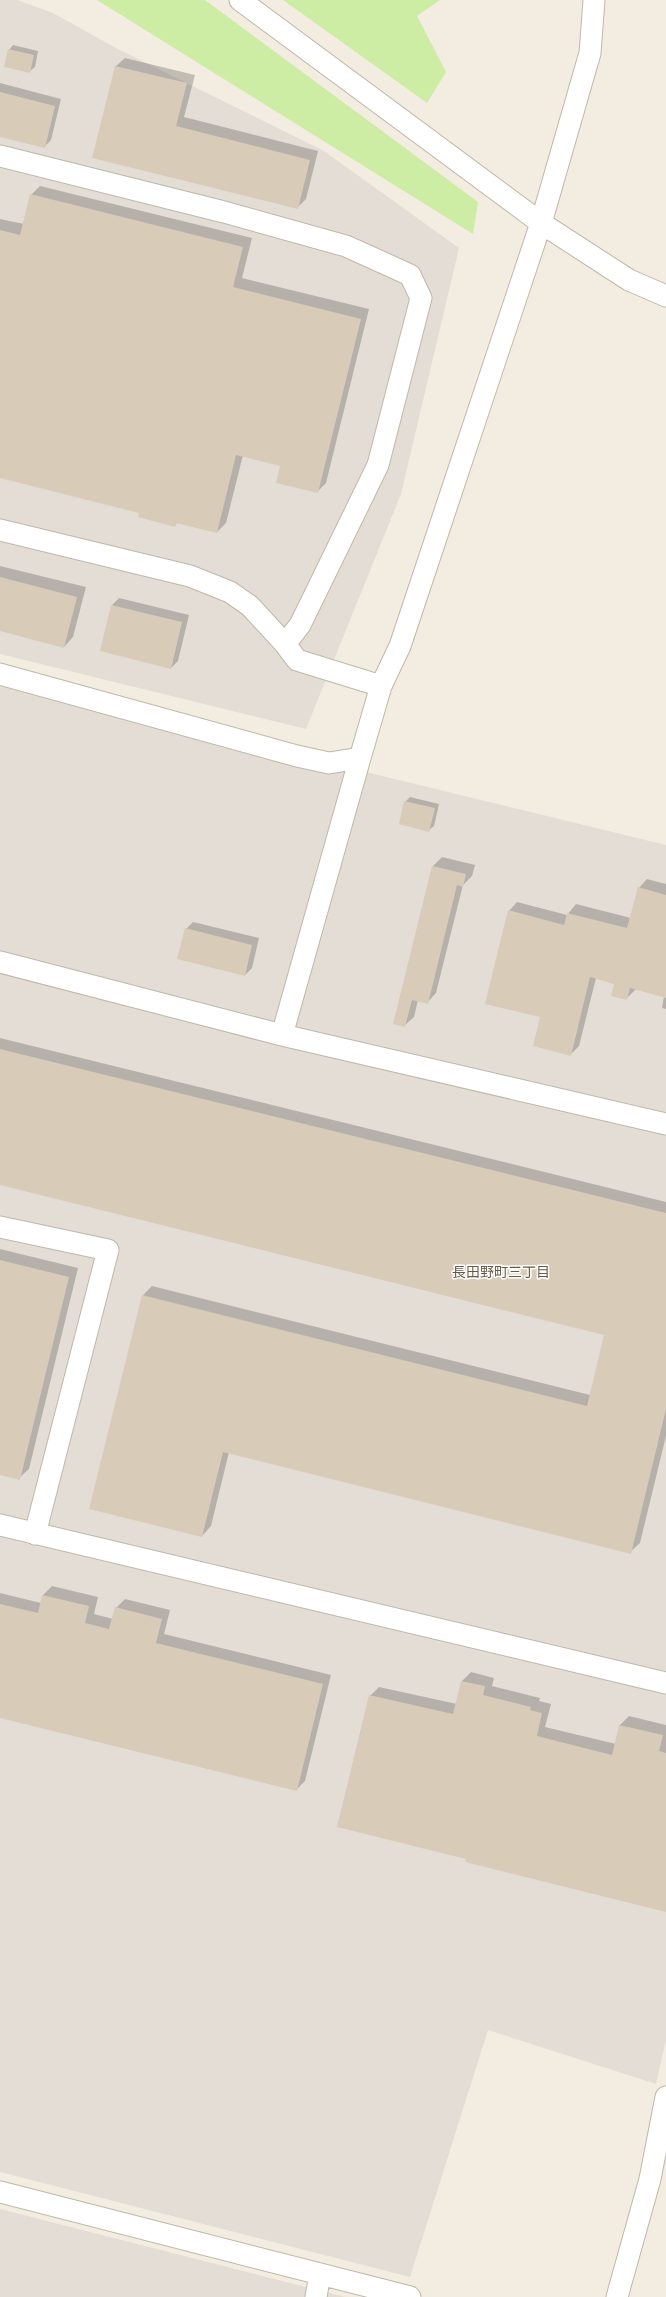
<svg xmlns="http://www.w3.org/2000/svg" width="666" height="2297" viewBox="0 0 666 2297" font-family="'Varela Round','Noto Sans JP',sans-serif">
<rect width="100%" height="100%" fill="#f2ede0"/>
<path fill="#e4ddd6" d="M0,0H17L53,13L116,48L324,151L459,248L401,494L306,729L0,654Z
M0,683L666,845V2040L656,2084L488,2030L410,2277L0,2172Z
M0,2209L345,2297H0Z"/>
<path fill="#cdeca4" d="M97,0H205L478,202L473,234Z
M283,0H440L417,16L446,72L427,103Z"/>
<path fill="#0003" d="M13,45L38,51L35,67L30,71L9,50Z
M125,58L195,75L184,117L318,151L306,199L297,208L94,157L116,66Z
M0,83L61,99L51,140L44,147L0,135Z
M40,186L252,238L242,278L369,309L326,483L317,492L282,465L243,455L226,523L217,532L178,522L175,525L140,512L0,477V219L24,224L31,195Z
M0,566L86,587L73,637L64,647L0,630Z
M119,598L189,615L178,661L171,668L112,605Z
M410,797L439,804L434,826L429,830L405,802Z
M442,857L475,865L472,876L463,885L436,993L427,1003L418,1000L414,1017L404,1026L433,866Z
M647,879L666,884V1009L662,1008L664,996L636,989L626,999L615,984L596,978L579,1046L570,1055L542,1016L509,911L517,902L567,915L576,904L631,918L639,888Z
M193,922L259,938L252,968L245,975L186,929Z
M0,1038L666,1202V1436L640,1543L630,1552L229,1452L211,1526L202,1536L143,1295L152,1286L590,1395L606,1334L0,1184Z
M0,1249L78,1268L29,1469L19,1478L0,1474Z
M52,1586L98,1597L94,1614L113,1619L116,1608L125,1599L170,1610L164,1634L331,1675L305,1781L296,1790L0,1717V1593L41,1603L43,1595Z
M471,1672L494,1678L492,1686L540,1698L539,1701L551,1704L545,1727L616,1744L620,1725L629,1716L666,1725V1911L467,1858L370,1696L379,1687L457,1704L462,1681Z"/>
<path fill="#d8cbb8" d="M8,49L34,55L30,73L4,67Z
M115,66L187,83L176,126L310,160L298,209L92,158Z
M0,92L55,106L45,148L0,137Z
M30,194L243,247L233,287L361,319L318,493L276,483L280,466L236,455L217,533L176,523L175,527L138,517L139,513L0,478V230L20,235Z
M0,577L77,597L64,648L0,631Z
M111,605L182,622L171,669L100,651Z
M404,801L435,808L429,832L399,824Z
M432,866L466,874L463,887L457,885L428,1004L412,1000L405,1027L393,1024Z
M638,887L666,895V998L630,988L627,1000L611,996L614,984L590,977L571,1056L533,1046L540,1017L485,1004L508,910L564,925L567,913L627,928Z
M185,928L252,945L245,976L177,959Z
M0,1049L666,1213V1409L631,1554L223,1452L202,1537L89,1509L142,1295L587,1406L604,1335L0,1185Z
M0,1260L69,1277L20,1480L0,1475Z
M42,1595L89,1606L85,1623L109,1629L115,1607L162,1619L156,1643L323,1684L297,1791L0,1718V1604L38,1613Z
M461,1681L485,1686L483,1695L531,1707L530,1710L542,1713L537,1736L612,1755L619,1725L663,1735L659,1751L666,1753V1912L465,1862L466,1859L337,1827L369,1695L453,1714Z"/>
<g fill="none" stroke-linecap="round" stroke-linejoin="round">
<defs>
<path id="minor" d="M240,0L541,223L629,280L666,296
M0,156L224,212L346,246L410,275L421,298L378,465L300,625L285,644L250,606L230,592L190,576L0,530
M285,644L297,660L381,686
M0,674L297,756L329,763L360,758L381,686L400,646L541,223L590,53L594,0
M0,962L282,1035L666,1124
M282,1035L360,758
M0,1227L108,1250L35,1534
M0,1525L666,1683
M0,2192L410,2297
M316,2297L320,2274
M617,2297L650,2179L666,2097"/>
</defs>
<use href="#minor" stroke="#c1b7a6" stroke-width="23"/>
<use href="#minor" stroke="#fff" stroke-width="21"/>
</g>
<g text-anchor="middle" stroke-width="3" stroke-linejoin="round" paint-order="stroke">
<g font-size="14" fill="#675a47" stroke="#fff">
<text x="501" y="1277">長田野町三丁目</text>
</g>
</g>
</svg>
